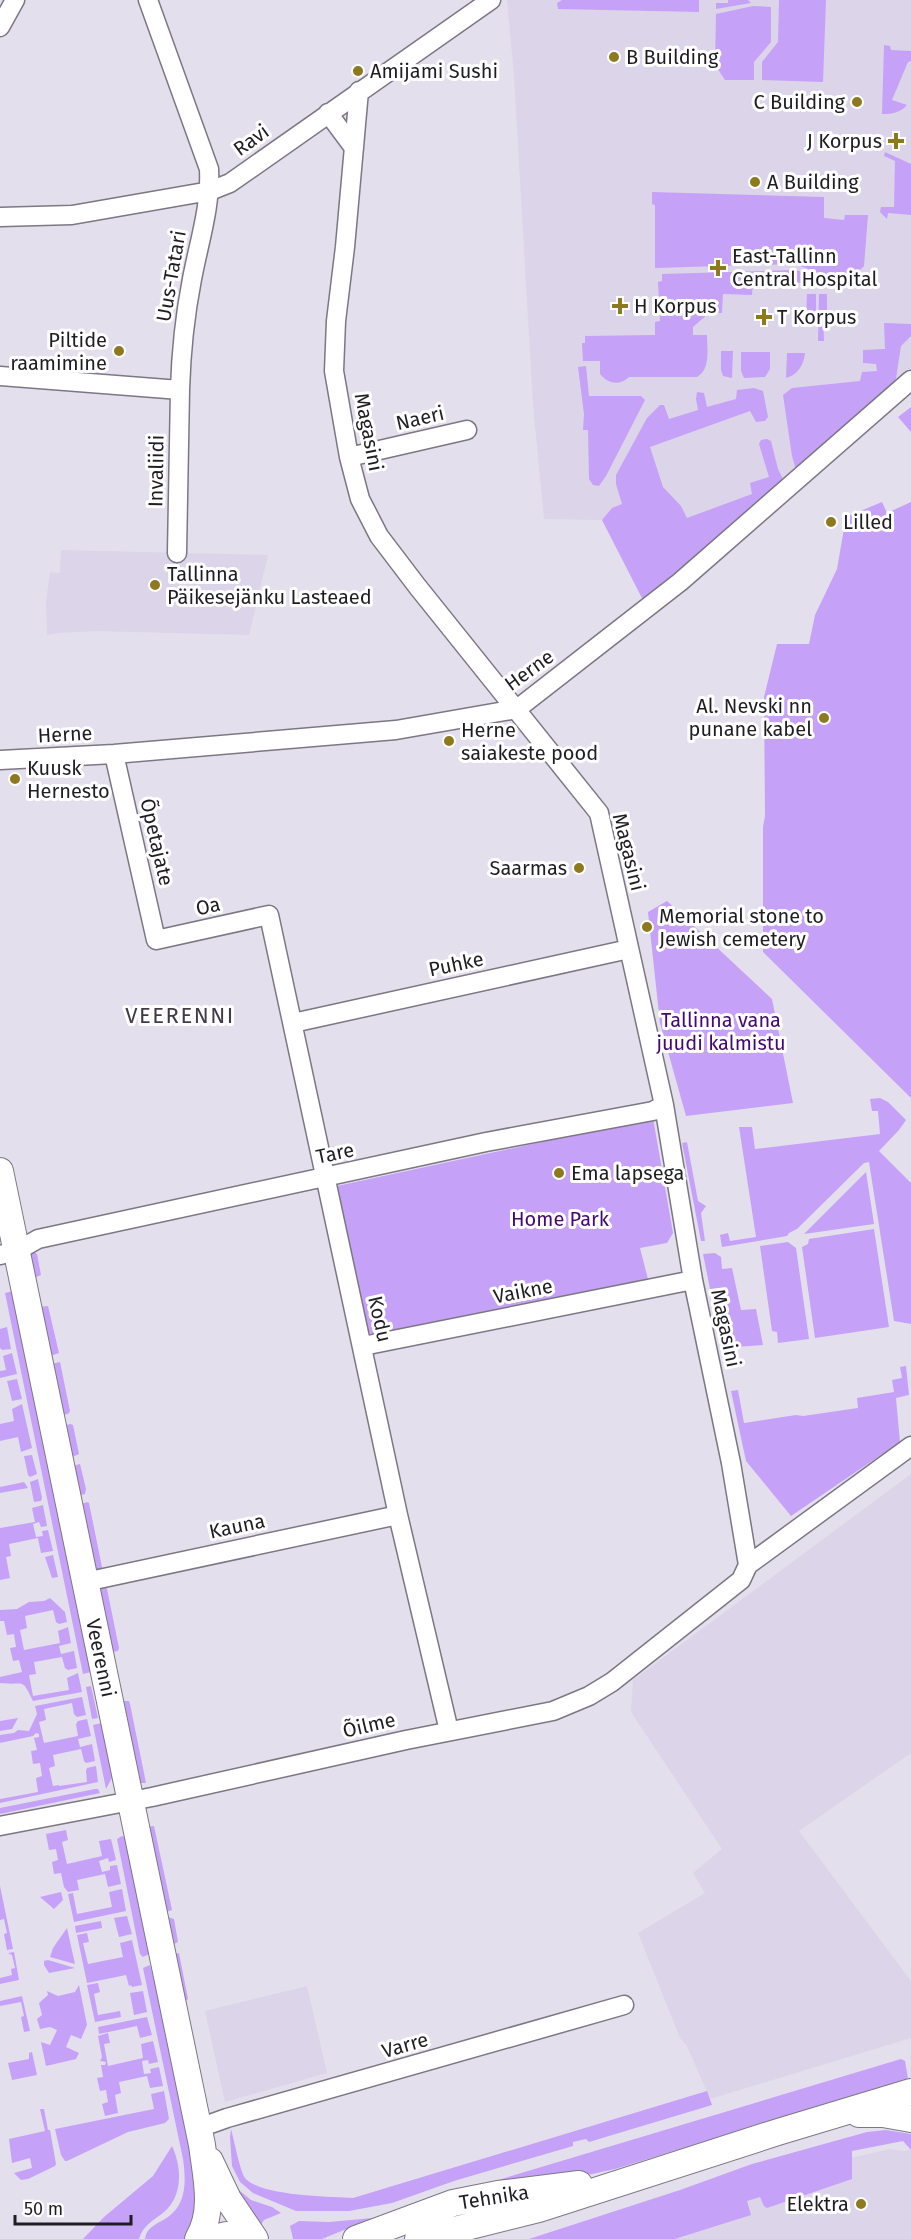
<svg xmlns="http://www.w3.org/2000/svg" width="911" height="2239" viewBox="0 0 911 2239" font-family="'Fira Sans',sans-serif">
<rect width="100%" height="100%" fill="#e4dfec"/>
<path fill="#dcd4e8" d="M507,0H911V371L735,523L643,600L602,520L544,519L533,405L514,76Z
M61,550L268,555L249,635L96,631L59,633L47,635L46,602L50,572L60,573Z
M911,1474V1753L799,1831L911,1981V2038L710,2099L687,2046L680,2038L638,1933L705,1893L693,1873L722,1849L631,1712L633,1680Z
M307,1986L327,2073L225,2102L205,2011Z
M890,2149L903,2151L911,2150V2239H675L739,2219L728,2185Z"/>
<path fill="#c6a1f8" d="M562,0H699V12L558,9L557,3Z
M728,0H748L751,3L716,9V3H728Z
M779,0H826L823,82L762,80V62L778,42Z
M753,6L771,7V42L754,62V80H725L715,65L716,14Z
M884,45L890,46L891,50L911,51V61L908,62L892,100L907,105C900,113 892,114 882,114Z
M885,152L911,164V215L888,213L887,219L880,212L881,207H894L895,161L884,156Z
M652,192L824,197V218L844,220L845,215H868L864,266C858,275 833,276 822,274C813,272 804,266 794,264L655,268V205L652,204Z
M795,270L808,273L815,278L807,283L753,281L752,295L723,294L722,313H709L693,327V335H707C707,349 711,369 697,377H629C620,386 608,384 600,374V361H583L582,343H585V336L655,335V322L660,321L658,282L662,281V274Z
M807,294H816V324L806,320Z
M819,294H827V310H823L824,341H818Z
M884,323L911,324V336L901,346L895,385L796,470L792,456L783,395L792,388L860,381L862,372L877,371L876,364L863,363V350L885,349Z
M721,351H733L732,378L723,376L721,370Z
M741,352H770V369L765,377L744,378L741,371Z
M787,353H805C804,364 798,375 786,378Z
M586,366L589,396H641L645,400L606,476L599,486L593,485L589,479L588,430H583L584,414L578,367Z
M754,388L763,391L768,417L765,421L756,422L750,411L650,447L663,487L681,506L687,518L752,494L750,483L769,477L759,444L761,440L767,439L771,441L778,469L784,481L643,600L602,520L612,508L622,504L616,484V475L647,418L660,405H664L669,419L698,410L696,399L697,392L704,393L707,407L736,399L737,390Z
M911,407V432L898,417Z
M882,502L887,513L911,502V1098L763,952V827L765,816L764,697L777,644H809L815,615L837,569L846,517Z
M667,901L772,999L793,1103L686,1116L660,1023L648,912Z
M880,1098L888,1102L906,1120L899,1130L879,1151L911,1183V1324L894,1321L869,1162L864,1163L797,1229L789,1233L787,1236L722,1247L720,1235L728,1233L730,1241L756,1237L739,1127H752L755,1149L880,1134L878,1111H872L870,1099Z
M653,1118L673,1233L667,1243L640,1248L649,1283L375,1336L367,1331L337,1186Z
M687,1142L698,1201L706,1206L701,1213L705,1241H701L682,1143Z
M866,1172L874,1224L804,1234Z
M874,1229L889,1327L815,1338L802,1247L808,1244L809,1239Z
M788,1242L796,1248L809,1339L778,1343L777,1332L772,1331L760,1246Z
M31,1250L37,1254L41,1275L34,1278L29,1251Z
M715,1253L721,1257L722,1269L732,1268L741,1310L756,1309L763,1345L722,1348L703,1254Z
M14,1291L91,1672L83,1674L5,1293Z
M48,1306L59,1353L50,1356L40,1307Z
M7,1327L11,1349L2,1350L0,1348V1329Z
M12,1353L17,1374L0,1378V1371L6,1370L3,1356Z
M60,1362L70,1411L68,1414L62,1415L51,1364Z
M906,1366L909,1395L896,1398L900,1442L791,1516L746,1461L731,1391L738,1390L744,1423L796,1415L803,1416L858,1408L857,1398L894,1392L892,1380L902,1378L900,1367Z
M17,1379L22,1399L12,1401L7,1381Z
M22,1404L32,1448L21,1452L18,1437L0,1441V1424L14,1421L12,1409Z
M70,1424L73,1425L79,1454L70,1458L64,1426Z
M32,1455L37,1474L30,1477L28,1475L24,1456Z
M80,1464L86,1489L85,1494L78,1496L72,1466Z
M38,1479L42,1498L41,1501L34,1502L30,1482Z
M24,1482L28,1488L0,1493V1487Z
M87,1502L89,1503L103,1572L93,1567L79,1505Z
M43,1505L47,1526L41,1527L39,1522L33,1524L36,1537L43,1536L42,1531L48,1530L53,1551L41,1553L38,1538L9,1544L11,1556L6,1557L10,1578L0,1580V1528L35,1522L32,1508Z
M53,1555L58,1577L52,1578L45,1557Z
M106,1584L119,1648L118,1651L112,1652L100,1591Z
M50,1598L65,1612L67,1622L59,1624L56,1622L53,1610L25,1616L27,1628L20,1630L24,1650L60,1643L58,1631L68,1627L71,1643L59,1646L61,1654L74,1651L77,1668L68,1670L65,1668L62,1657L34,1662L36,1674L29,1675L33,1696L69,1690L67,1678L78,1673L82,1692L33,1701C21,1676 25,1686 0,1683V1677L22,1672L19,1660L13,1661L10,1648L16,1647L14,1634L7,1635L4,1621H0V1610L17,1609L29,1602L44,1601Z
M91,1686L98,1718L92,1719L86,1687Z
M82,1697L86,1715L77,1717L74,1714L72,1703L44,1709L46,1720L39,1722L44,1743L78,1736L76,1724L78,1721L87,1719L91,1736L78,1739L80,1747L92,1744L95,1761L86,1763L84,1761L81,1749L53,1755L55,1766L49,1768L53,1786L59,1785V1786L87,1782L86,1771L87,1768L96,1766L98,1782L0,1803V1799L38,1792L36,1778L42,1776L40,1763L33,1764L31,1751L37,1750L34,1738L39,1737V1734L36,1733L33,1736L0,1743V1735L14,1733L18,1730L29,1731L37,1714L35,1706Z
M124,1701H129L130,1704L146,1783H140L120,1703Z
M18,1718L12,1729L0,1731V1721Z
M102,1723L113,1776L106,1789L93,1725Z
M95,1789H98L100,1793L0,1814V1808Z
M154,1826L172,1910L166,1912L146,1827Z
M66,1830L68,1840L62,1842L67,1864L102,1856L99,1841L111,1839L116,1860L109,1862L108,1858L99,1861L102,1872L110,1870V1866L117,1865L121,1884L108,1887L105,1874L77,1880L79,1890L68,1892L64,1887L61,1873L54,1874L52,1862L58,1860L56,1849L49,1850L46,1834Z
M122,1836L125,1837L149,1954L143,1957L140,1954L117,1839Z
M0,1886L13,1949L7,1950L4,1934L7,1933L4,1919L0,1920Z
M122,1889L126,1911L74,1922L68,1894L73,1893L77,1914L112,1907L109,1892Z
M61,1892L63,1900L54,1909L40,1897Z
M127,1916L132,1934L119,1937L114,1918Z
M168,1917L174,1919L178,1942L170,1946Z
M101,1921L102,1928L76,1933L75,1926Z
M67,1928L75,1964L50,1957L53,1948Z
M87,1933L89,1942L83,1943L88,1964L123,1957L120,1943L132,1940L142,1985L132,1987L131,1985L129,1986L126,1975L87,1983L77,1935Z
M14,1952L19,1980L0,1984V1978L12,1975L11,1969L15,1968L12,1955L8,1953Z
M179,1953L188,1999L184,2003L174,1954Z
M48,1960L75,1968L49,1973L44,1965V1961Z
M150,1965L156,1987L201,2202L187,2239H145C147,2226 158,2224 168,2217C187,2203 186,2180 183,2159L143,1968Z
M98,1983L100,1992L94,1994L98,2015L120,2011L121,2017L95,2022L87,1985Z
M79,1985L87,2025L81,2039L71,2035L66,2047L79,2053L76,2059L46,2066L41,2042L50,2045L57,2030L50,2027L40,2029L37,2019L42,2015L39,2003L48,1995L47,1991L58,1996L75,1992Z
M143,1991L147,2012L134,2015L130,1993Z
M22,1996L30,2031L24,2032L21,2017L24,2016L21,2002L0,2006V2001Z
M147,2017L152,2035L140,2038L137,2026L99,2034L98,2027Z
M108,2033L110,2043L104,2044L108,2066L143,2058L141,2044L153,2041L158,2062L149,2064L148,2060L142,2061L144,2074L151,2073L150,2069L159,2067L163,2086L150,2088L147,2076L119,2082L121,2093L115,2095L118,2113L105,2116L102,2104L108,2102L106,2090L100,2091L97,2078L103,2077L101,2065H105L106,2062L100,2061L102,2057L98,2036Z
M32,2052L37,2075L12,2080L8,2063L29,2059V2053Z
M901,2059L905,2061L908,2079L615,2169L574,2178L475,2187Z
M164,2091L169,2119L165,2123L128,2132L67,2161H65L61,2155L55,2129L154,2109L151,2094Z
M707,2091L712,2105L589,2142L586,2139L573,2142V2146L454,2181L392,2203L349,2211H296L253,2193L240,2182L232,2166L230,2137L231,2129C234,2140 240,2171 245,2178C259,2196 331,2197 353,2198Z
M40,2109H44L48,2130H50L56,2164L55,2166L28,2179L21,2180L14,2173L32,2168L30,2158L12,2163L9,2139L45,2131Z
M886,2130L911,2134V2150L903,2141L852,2151V2179L767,2208L764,2206L760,2197L747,2201L751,2215L675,2239H529L680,2190L752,2164L867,2132Z
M172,2146C182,2167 183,2196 164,2212C153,2221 143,2225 139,2239H83L104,2217L153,2176Z
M234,2186L251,2200L272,2207L281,2213L264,2220L260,2226Z
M373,2218L322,2239H293L290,2226L299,2221L329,2222Z"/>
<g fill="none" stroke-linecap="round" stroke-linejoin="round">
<defs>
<path id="street" d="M0,27L15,0
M328,113L354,148
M0,217L72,215L210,191L230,183L491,0
M0,376L180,390C181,353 185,315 192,279C199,242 211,206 209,169L148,0
M349,457L467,430
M177,553L180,390
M114,754L156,940L269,915L398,1515L449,1731
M0,760L114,754L396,730L517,709L680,582L911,380
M293,1023L629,949
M0,1255L17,1251L38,1239L486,1142L653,1111L664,1105
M363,1346L693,1280
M748,1565L911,1446
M85,1582L398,1515
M0,1826L152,1797L406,1740L553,1711L589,1696L612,1682L741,1580L748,1565L731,1463L693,1280L664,1105L599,813L417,586L379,536L360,499L349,457L334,371L336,321L345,247L359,91
M199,2128L227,2118L624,2005"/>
<path id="secondary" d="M0,1171L202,2145C206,2177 215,2211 198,2239
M859,2114H883L911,2119
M210,2161L228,2199L255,2239
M210,2239L226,2235L249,2239
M356,2239L453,2203L498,2194L579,2184
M418,2239L539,2209L778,2132L911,2092"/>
</defs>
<use href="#street" stroke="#7c7783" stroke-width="21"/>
<use href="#secondary" stroke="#7c7783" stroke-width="28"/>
<use href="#street" stroke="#fff" stroke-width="18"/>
<use href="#secondary" stroke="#fff" stroke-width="26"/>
</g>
<g fill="#8d791e" stroke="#fff" stroke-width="2">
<circle cx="614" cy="57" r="6"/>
<circle cx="358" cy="71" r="6"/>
<circle cx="857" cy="102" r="6"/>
<path d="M893 132h6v6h6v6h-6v6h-6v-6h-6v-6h6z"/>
<circle cx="755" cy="182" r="6"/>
<path d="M715 259h6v6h6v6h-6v6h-6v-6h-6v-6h6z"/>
<path d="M617 297h6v6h6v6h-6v6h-6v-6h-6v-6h6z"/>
<path d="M761 308h6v6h6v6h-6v6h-6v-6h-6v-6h6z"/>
<circle cx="119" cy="351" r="6"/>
<circle cx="831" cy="522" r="6"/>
<circle cx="155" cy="585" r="6"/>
<circle cx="824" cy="718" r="6"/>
<circle cx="449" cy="741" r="6"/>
<circle cx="15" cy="779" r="6"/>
<circle cx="579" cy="868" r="6"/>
<circle cx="647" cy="927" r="6"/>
<circle cx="559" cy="1173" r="6"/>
<circle cx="861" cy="2204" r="6"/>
</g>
<g text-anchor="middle" stroke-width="6" stroke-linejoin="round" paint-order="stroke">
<g font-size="20" fill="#1f1d22" stroke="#fff" text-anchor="start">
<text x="626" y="64">B Building</text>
<text x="370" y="78">Amijami Sushi</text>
<text x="845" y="109" text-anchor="end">C Building</text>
<text x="882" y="148" text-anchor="end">J Korpus</text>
<text x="767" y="189">A Building</text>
<text x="732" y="263">East-Tallinn<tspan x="732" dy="23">Central Hospital</tspan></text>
<text x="634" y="313">H Korpus</text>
<text x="777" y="324">T Korpus</text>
<text x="107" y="347" text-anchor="end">Piltide<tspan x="107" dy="23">raamimine</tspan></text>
<text x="843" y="529">Lilled</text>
<text x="167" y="581">Tallinna<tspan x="167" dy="23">Päikesejänku Lasteaed</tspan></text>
<text x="812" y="713" text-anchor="end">Al. Nevski nn<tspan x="812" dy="23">punane kabel</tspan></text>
<text x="461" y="737">Herne<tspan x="461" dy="23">saiakeste pood</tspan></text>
<text x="27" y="775">Kuusk<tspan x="27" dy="23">Hernesto</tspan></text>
<text x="567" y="875" text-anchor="end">Saarmas</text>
<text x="659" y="923">Memorial stone to<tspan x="659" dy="23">Jewish cemetery</tspan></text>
<text x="571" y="1180">Ema lapsega</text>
<text x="849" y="2211" text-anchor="end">Elektra</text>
</g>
<g font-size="20" fill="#1f1d22" stroke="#fff">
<text transform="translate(251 140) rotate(-36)" y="7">Ravi</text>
<text transform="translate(171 276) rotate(-80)" y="7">Uus-Tatari</text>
<text transform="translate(420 418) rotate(-13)" y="7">Naeri</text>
<text transform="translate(369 432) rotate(79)" y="7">Magasini</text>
<text transform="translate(156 471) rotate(-89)" y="7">Invaliidi</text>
<text transform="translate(529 670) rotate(-36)" y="7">Herne</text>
<text transform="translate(65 734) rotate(-3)" y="7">Herne</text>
<text transform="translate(157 842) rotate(77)" y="7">Õpetajate</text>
<text transform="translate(629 852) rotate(76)" y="7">Magasini</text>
<text transform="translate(208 906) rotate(-12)" y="7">Oa</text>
<text transform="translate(456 964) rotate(-12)" y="7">Puhke</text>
<text transform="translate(335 1153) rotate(-12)" y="7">Tare</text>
<text transform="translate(523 1291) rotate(-11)" y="7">Vaikne</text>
<text transform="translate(380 1319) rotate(77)" y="7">Kodu</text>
<text transform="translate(726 1328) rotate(78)" y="7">Magasini</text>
<text transform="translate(237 1526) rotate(-12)" y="7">Kauna</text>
<text transform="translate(101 1658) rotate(78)" y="7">Veerenni</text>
<text transform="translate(369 1725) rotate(-13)" y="7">Õilme</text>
<text transform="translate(405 2045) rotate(-16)" y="7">Varre</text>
<text transform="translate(494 2197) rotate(-9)" y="7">Tehnika</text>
</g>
<g font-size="20" fill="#450772" stroke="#fff">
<text x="721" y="1027">Tallinna vana<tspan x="721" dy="23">juudi kalmistu</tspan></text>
<text x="560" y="1226">Home Park</text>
</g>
<g font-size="22" letter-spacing="1.5" fill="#403c47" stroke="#fff">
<text x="180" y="1023">VEERENNI</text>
</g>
</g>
<path d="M15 2215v9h116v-9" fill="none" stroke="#1f1d22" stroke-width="3"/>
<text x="24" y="2215" font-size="18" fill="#1f1d22" stroke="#ffffff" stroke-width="4.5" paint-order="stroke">50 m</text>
</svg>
